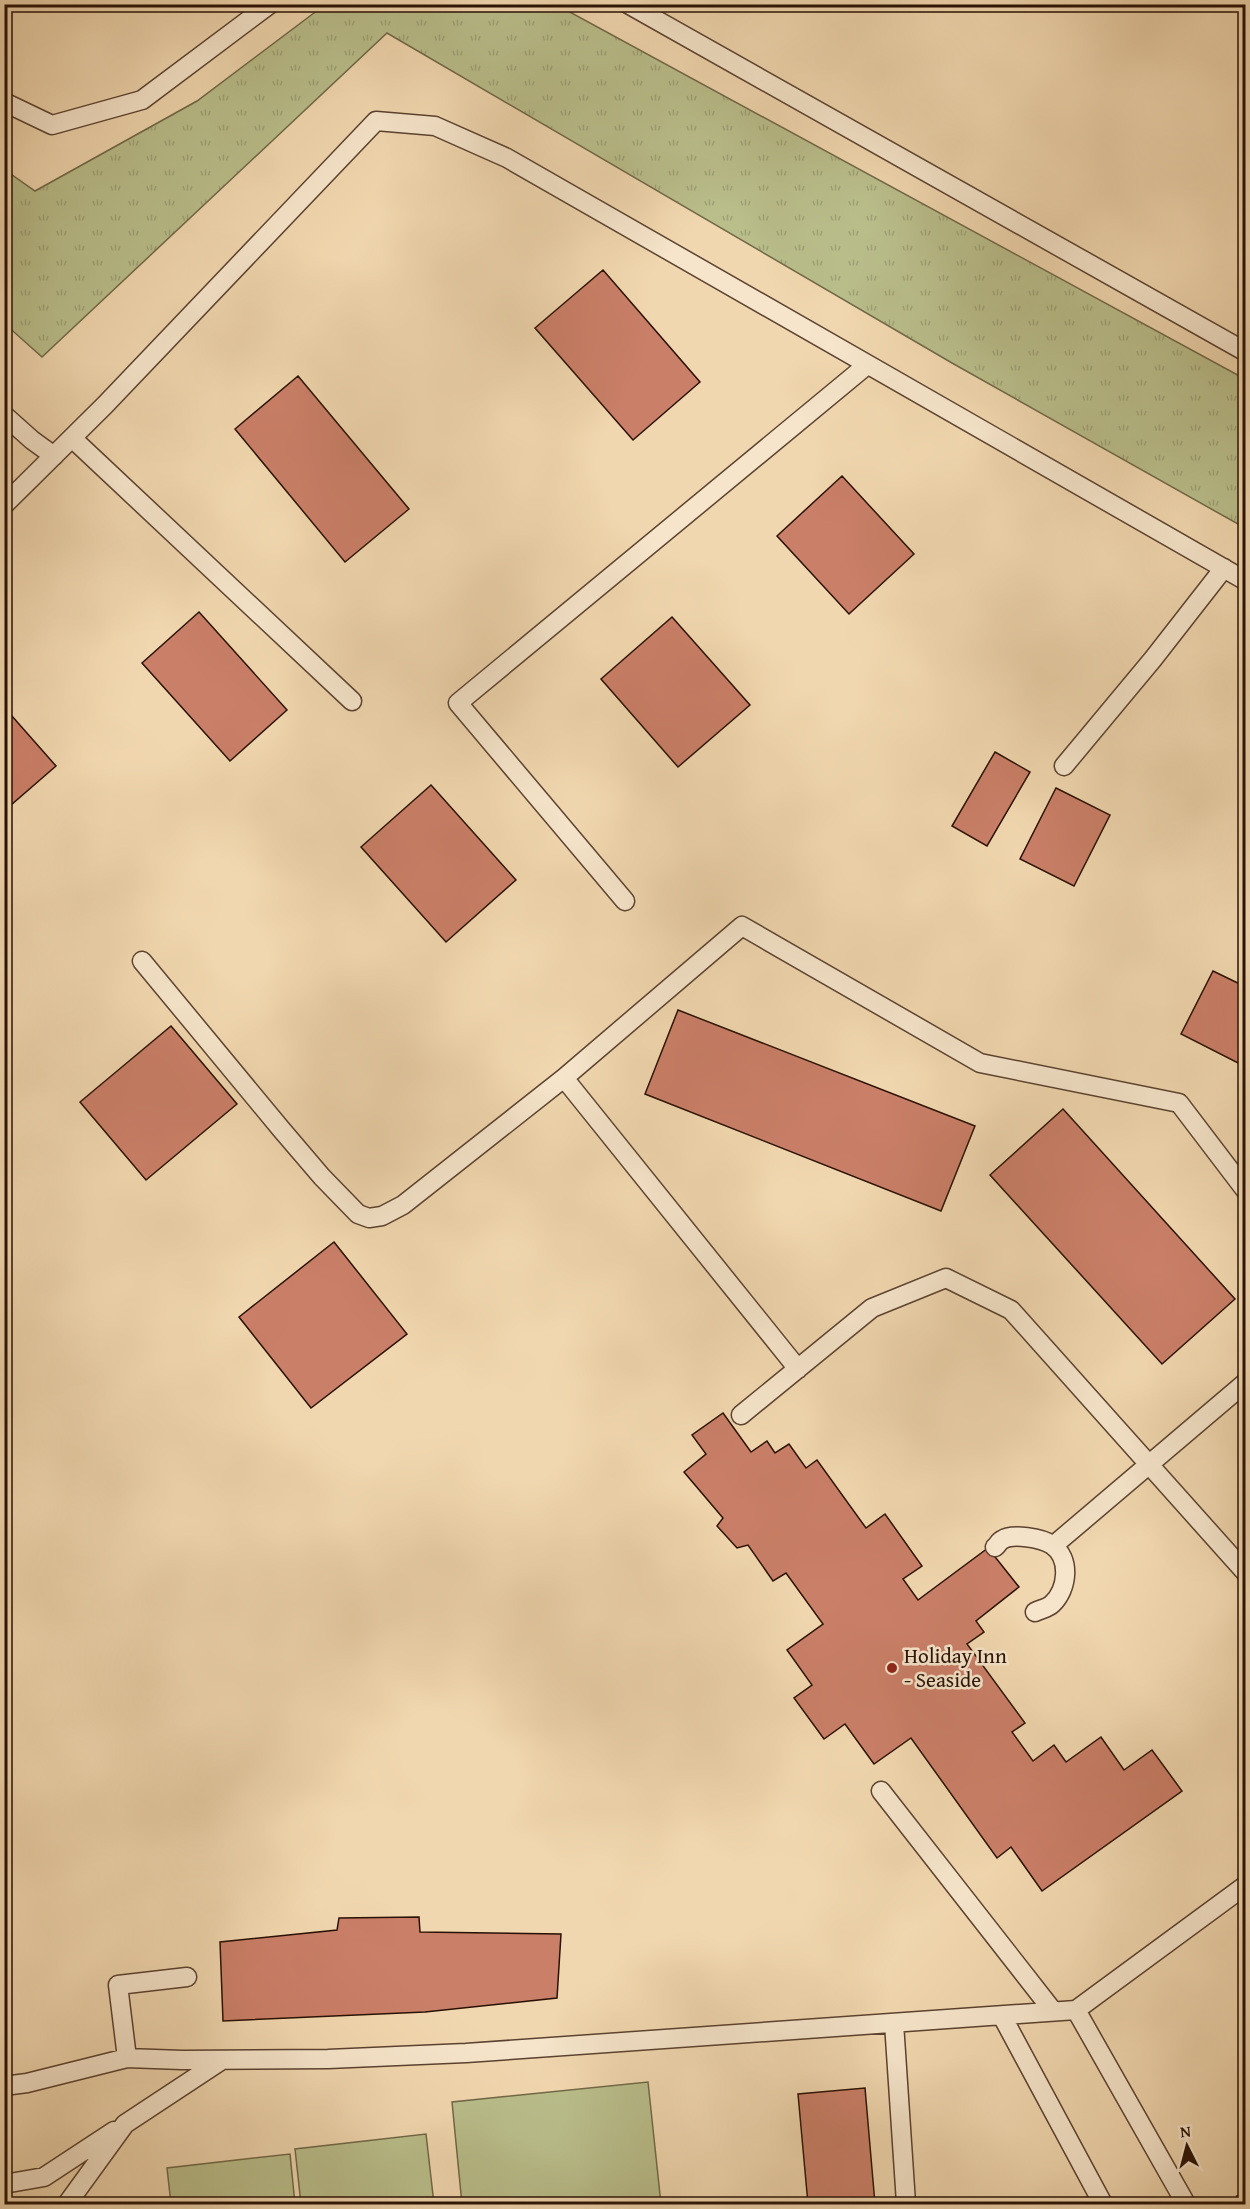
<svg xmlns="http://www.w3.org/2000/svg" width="1250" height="2209" viewBox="0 0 1250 2209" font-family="'Gentium Book Plus',serif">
<defs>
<pattern id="grass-tufts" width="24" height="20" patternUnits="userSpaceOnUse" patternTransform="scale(1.5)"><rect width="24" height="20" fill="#b9be8b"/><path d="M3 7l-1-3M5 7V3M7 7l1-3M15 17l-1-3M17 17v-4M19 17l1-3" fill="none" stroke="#9fa276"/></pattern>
</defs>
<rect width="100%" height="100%" fill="#f1d7af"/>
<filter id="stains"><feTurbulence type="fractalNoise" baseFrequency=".00333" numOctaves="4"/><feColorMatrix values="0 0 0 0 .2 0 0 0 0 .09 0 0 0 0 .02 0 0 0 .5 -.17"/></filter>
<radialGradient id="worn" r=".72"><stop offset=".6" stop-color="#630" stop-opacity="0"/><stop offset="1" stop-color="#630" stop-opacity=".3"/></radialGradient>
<path fill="url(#grass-tufts)" stroke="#716848" stroke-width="1.5" d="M326,4L557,5L1245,379V528L952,363L387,33L42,357L5,324V170L35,191L197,101Z"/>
<path fill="#b9be8b" stroke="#716848" stroke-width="1.5" d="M648,2082L661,2204H462L452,2102Z
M426,2134L434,2204H301L295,2149Z
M290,2154L295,2204H171L167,2168Z"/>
<path fill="#ca7f68" stroke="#291105" stroke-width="1.5" d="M603,270L700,382L633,440L535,328Z
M298,376L409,509L345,562L235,429Z
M842,476L914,554L849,614L777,536Z
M199,612L287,710L230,761L142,663Z
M672,617L750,705L678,767L601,679Z
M4,707L56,766L4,811Z
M995,752L1030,772L987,846L952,826Z
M431,785L516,880L446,942L361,847Z
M1056,788L1110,815L1074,886L1020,859Z
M1213,971L1246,987V1067L1181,1034Z
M678,1010L975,1126L941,1211L645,1094Z
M171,1026L237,1104L146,1180L80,1102Z
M1063,1109L1235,1299L1162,1364L990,1175Z
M334,1242L407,1334L311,1408L239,1317Z
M723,1413L751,1452L767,1441L775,1453L789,1444L806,1468L817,1460L866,1528L885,1514L922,1566L903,1579L918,1600L988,1548L1019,1587L976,1621L984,1632L967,1644L1025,1723L1012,1732L1033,1761L1054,1745L1066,1762L1101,1737L1124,1770L1152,1750L1182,1791L1042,1891L1011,1847L997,1858L911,1738L874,1764L845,1724L824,1739L794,1698L812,1685L787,1650L823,1624L786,1573L773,1581L748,1545L737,1548L717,1526L723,1518L684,1472L706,1454L692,1435Z
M419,1917L420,1932L561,1934L557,1998L425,2012L223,2021L220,1942L337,1930L339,1918Z
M865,2088L875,2204H808L798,2094Z"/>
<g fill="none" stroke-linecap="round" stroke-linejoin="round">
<defs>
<path id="service" d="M628,4L1246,352
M4,102L52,125L142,100L270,4
M4,415L32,440L54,456
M72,438L352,701
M4,505L105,405L376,121L435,126L507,158L1246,581
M1064,766L1153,659L1224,568
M625,901L458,703L867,365
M142,961L281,1129L322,1177L358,1214L369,1218L382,1216L403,1205L564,1078L742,926L980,1063L1179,1103L1246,1191
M564,1078L798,1369
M741,1415L872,1308L946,1278L1011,1310L1246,1573
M1053,1546L1246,1382
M995,1547C998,1545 999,1541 1002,1540C1012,1533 1042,1538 1052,1545C1071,1558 1068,1589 1052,1604C1048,1608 1041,1609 1035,1612
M881,1791L1053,2011
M1076,2010L1246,1885
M1002,2016L1103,2204
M894,2023L906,2203
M127,2058L118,1985L187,1977
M4,2086L27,2083L127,2058L182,2060L328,2059L466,2053L1076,2010L1186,2204
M4,2184L44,2177L114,2131
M67,2204L125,2124L222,2060"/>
</defs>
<use href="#service" stroke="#5b4230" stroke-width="21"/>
<path stroke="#291105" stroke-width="4" stroke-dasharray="4.5 3" stroke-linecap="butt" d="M1223,2204L1246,2193"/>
<use href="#service" stroke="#f6e5cb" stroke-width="18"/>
</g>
<circle fill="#8f2418" stroke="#f6e5cb" stroke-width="2" cx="892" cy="1668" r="6"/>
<g text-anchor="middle" stroke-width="5" stroke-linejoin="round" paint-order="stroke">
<g font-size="21" fill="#291105" stroke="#f6e5cb" text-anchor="start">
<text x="904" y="1663">Holiday Inn<tspan x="904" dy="24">- Seaside</tspan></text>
</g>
</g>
<rect width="1250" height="2209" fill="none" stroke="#f1d7af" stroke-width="24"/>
<rect x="6" y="6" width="1238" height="2197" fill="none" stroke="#291105" stroke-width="3"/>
<rect x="12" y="12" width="1226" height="2185" fill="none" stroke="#291105" stroke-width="1.5"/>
<g transform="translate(1187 2146) rotate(354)" stroke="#f6e5cb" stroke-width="4.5" paint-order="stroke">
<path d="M0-4.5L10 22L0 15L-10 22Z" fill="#291105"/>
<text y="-9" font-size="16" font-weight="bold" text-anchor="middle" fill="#291105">N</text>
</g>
<rect width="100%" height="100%" filter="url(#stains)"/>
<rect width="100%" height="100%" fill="url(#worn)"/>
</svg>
